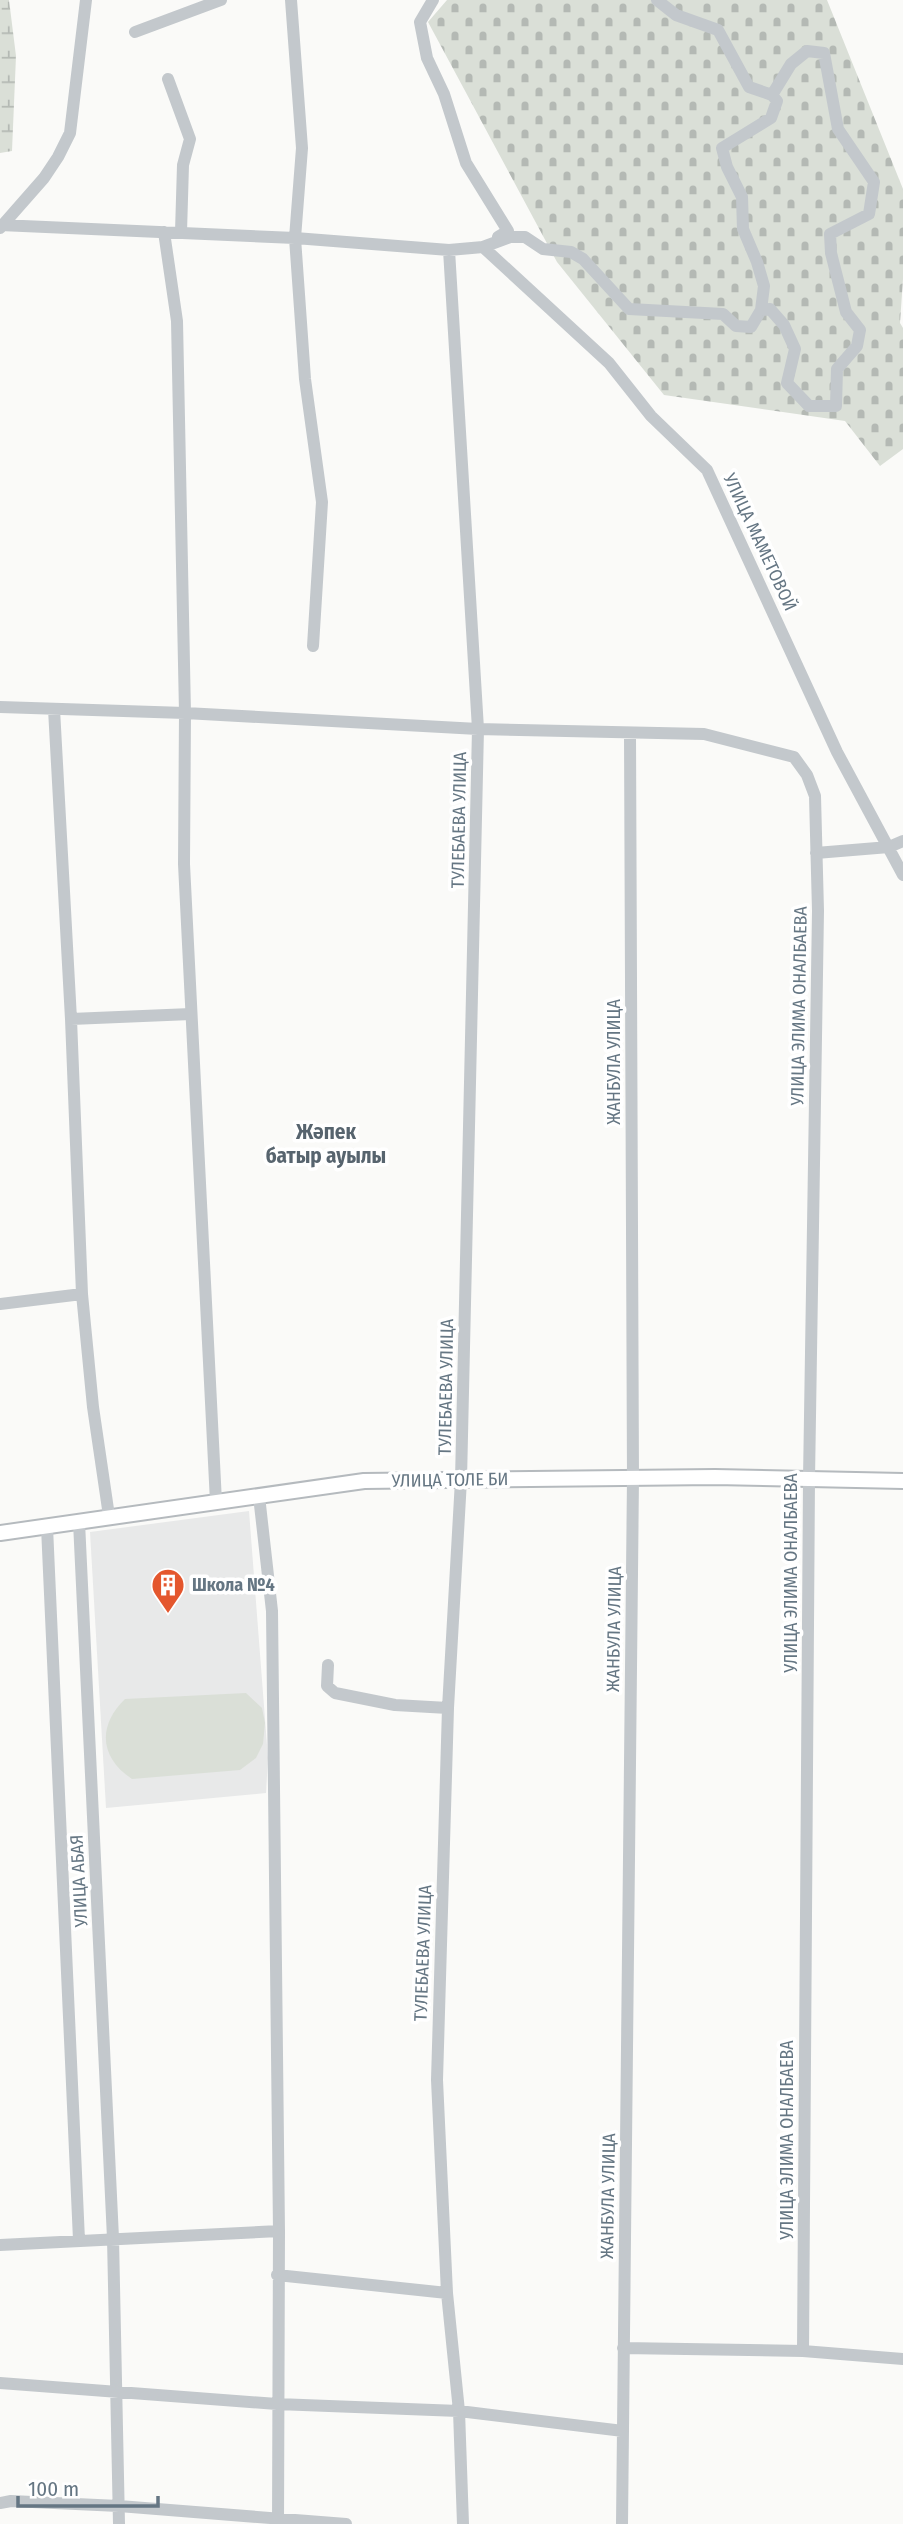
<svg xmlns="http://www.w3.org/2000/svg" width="903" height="2524" viewBox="0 0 903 2524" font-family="'Fira Sans Condensed',sans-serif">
<defs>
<pattern id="wetland-marsh" width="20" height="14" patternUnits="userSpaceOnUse" patternTransform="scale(1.75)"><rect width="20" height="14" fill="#dadfd7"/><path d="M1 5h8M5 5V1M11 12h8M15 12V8" fill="none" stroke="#b4b9b4"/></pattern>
<pattern id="cemetery-stones" width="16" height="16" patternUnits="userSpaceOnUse" patternTransform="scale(1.75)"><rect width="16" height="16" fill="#dadfd7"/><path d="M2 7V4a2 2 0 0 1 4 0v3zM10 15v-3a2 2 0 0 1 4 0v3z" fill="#b4b9b4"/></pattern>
</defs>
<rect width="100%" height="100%" fill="#fafaf8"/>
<path fill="#e8e9e9" d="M249,1511L268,1758L266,1793L106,1808L90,1532Z"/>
<path fill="url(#wetland-marsh)" d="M0,0H9L16,56L12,151L0,153Z"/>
<path fill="url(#cemetery-stones)" d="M447,0H827L903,189V279L900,323L903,328V449L880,466L845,421L664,395L557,262L428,22Z"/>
<path fill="#dadfd7" d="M246,1693L262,1708L265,1723L263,1744L256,1758L240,1770L132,1779C100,1758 97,1726 125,1699Z"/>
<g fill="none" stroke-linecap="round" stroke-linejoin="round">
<defs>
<path id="major" d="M0,1533L364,1481L715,1477L903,1481"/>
</defs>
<use href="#major" stroke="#b5babe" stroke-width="18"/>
<path stroke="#c3c8cc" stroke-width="12" d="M291,0L302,148L295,238L305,379L322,502L313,646
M433,0L420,22L427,58L444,94L466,163L508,231L498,237
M657,0L676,15L718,30L749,87L772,95L777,101L771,118L722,148L727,167L742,197L743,229L757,262L764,286L761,310L770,309L784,325L795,349L787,383L809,406H836L837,369L857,346L860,330L846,312L831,253L830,234L869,214L874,182L838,129L824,53L807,51L791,64L772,95
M135,32L221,0
M168,79L190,139L183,165L181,232
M0,225L295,238L449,250L483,247L510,237H525L543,249L571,252L583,259L629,309L723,314L736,326L751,327L761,310
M0,228L44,178L58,157L70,133L86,0
M164,232L177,321L185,713L184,864L216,1502
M483,247L609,363L651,416L707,470L837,752L903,875
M449,250L478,729L461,1480L448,1708L437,2080L447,2293L459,2411L463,2524
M0,707L185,713L478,729L704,734L794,757L807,775L815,796L818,911L809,1479L803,2351
M54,709L71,1019L82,1294L93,1407L109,1516
M816,853L889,847L903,841
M71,1019L191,1014
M0,1304L82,1294
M259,1496L272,1611L279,2231L278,2524
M79,1522L113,2238L119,2524
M47,1527L79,2240
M328,1665L327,1686L335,1693L395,1705L448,1708
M0,2245L279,2231
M277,2275L447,2293
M623,2348L803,2351L903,2359
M0,2383L277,2404L459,2411L623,2431
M0,2503L11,2501L119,2506L346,2524
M622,2524L633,1478L630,733"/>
<use href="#major" stroke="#fff" stroke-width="14"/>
</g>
<defs>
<symbol id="building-pin" viewBox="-11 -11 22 30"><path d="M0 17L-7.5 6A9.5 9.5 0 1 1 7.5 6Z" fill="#e4572e" stroke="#fff"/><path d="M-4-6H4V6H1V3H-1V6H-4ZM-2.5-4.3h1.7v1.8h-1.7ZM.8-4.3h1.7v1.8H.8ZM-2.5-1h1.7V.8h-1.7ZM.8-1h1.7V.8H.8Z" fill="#fff"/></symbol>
</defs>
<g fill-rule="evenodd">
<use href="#building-pin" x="149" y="1566" width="38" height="52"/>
</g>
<g text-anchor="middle" stroke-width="7" stroke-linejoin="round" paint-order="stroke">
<g font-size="18" fill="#657683" stroke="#fff">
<text transform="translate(760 542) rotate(65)" y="6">УЛИЦА МАМЕТОВОЙ</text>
<text transform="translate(459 820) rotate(-89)" y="6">ТУЛЕБАЕВА УЛИЦА</text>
<text transform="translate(799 1006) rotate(-89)" y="6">УЛИЦА ЭЛИМА ОНАЛБАЕВА</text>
<text transform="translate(614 1062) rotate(-90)" y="6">ЖАНБУЛА УЛИЦА</text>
<text transform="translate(446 1387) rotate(-89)" y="6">ТУЛЕБАЕВА УЛИЦА</text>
<text transform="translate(450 1480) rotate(-1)" y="6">УЛИЦА ТОЛЕ БИ</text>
<text transform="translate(791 1573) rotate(-90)" y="6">УЛИЦА ЭЛИМА ОНАЛБАЕВА</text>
<text transform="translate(614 1629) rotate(-89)" y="6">ЖАНБУЛА УЛИЦА</text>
<text transform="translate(79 1881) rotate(-93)" y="6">УЛИЦА АБАЯ</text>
<text transform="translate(423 1953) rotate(-88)" y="6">ТУЛЕБАЕВА УЛИЦА</text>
<text transform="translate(787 2140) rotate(-90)" y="6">УЛИЦА ЭЛИМА ОНАЛБАЕВА</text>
<text transform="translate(608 2196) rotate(-89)" y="6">ЖАНБУЛА УЛИЦА</text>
</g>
<g font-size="18" font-weight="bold" fill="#657683" stroke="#fff" text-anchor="start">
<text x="192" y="1591">Школа №4</text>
</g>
<g font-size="21" font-weight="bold" fill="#57646e" stroke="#fff">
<text x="326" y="1139">Жәпек<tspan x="326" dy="24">батыр ауылы</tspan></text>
</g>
</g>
<path d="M18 2496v10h140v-10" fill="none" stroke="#657683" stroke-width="3.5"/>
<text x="28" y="2496" font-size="21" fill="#657683" stroke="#ffffff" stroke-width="5" paint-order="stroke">100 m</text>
</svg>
